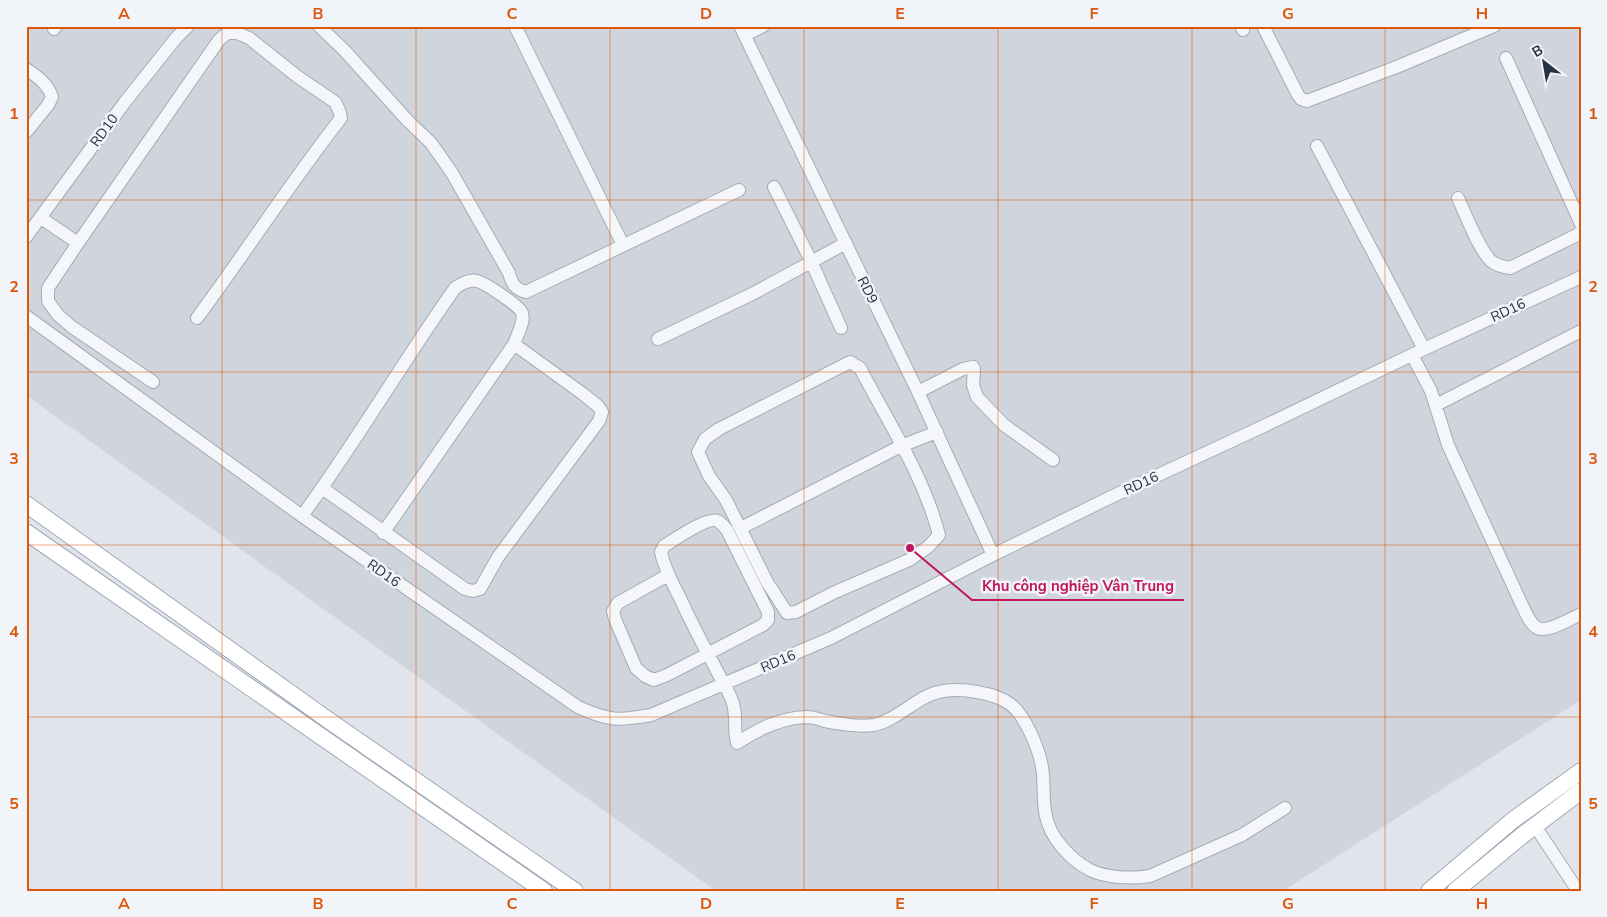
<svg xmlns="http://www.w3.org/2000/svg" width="1607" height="917" viewBox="0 0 1607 917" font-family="'Nunito Sans',sans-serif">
<rect width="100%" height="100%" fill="#e1e5eb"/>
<path fill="#cfd4dd" d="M26,26H1581V700L1283,891H716L26,395Z"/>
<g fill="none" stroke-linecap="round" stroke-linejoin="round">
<defs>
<path id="minor" d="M319,26L345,51L407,120L431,143L452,173L509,273C512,284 515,289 526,292L739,190
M515,26L623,245
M740,26L918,392L993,555
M1241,26L1243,30
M1263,26L1298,95L1301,99L1307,101L1399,66L1494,26
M54,29L56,26
M745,35L763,26
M1506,58L1581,224
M26,69C37,76 48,84 52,97L48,105L26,132
M1317,146L1424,349
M774,187L811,261L841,328
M1458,198C1466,215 1478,248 1491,261C1496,265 1503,267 1510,268L1581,233
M41,218L78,243
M26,237L125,102L176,38L188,26
M26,316L302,516L578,707C609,721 618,721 651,715L831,638L993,555L1111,497L1266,425L1424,349L1581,277
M658,339L754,293L846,243
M1412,355L1431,391L1448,445L1521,603C1525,610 1529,623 1536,627C1545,635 1571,618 1581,614
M850,362L860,368C888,422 924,476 939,535L928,547L909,560L833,593L796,612L787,613L767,582L726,500L709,476L698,452L705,439L719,429Z
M153,382L72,327L58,315L48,301V288L78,243L212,50L219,40L227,33H237L249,38L298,77L335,102L339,110L341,118C290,183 246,252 197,318
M918,392L963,369L973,367L974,369L973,385L977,397L1004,425L1053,460
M1436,405L1581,331
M322,488L465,589L473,591L480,589L498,557L599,421L602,412L598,406L583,394L514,344
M302,516C356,442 402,363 455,288C461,284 469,279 477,281C485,283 520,306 522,313C525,322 517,335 514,344L383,533
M741,528L901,446L937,432
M668,575L618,603L613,611L615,619L636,668L645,676L654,680L667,675L763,625L768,620V612L727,530C725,527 721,523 718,521C708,516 674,540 664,546L661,552C664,568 673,584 680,598C691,622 703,645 715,667C720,678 727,688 731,698C738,712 733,728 737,743C758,729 780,718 806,717C812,717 819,719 825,721C841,724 857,727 874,725C899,720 918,694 944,691C963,688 995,693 1010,704C1025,715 1039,749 1042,767C1045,783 1042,800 1046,816C1050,838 1071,860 1090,870C1106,878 1133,879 1150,876L1242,835L1285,808
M1535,826L1578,891"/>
<path id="major" d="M26,504L331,722L575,891
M26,532L544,891
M1429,891L1513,820L1581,771
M1455,891L1524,834L1581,791"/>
</defs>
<use href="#minor" stroke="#a5acb6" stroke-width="14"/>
<use href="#major" stroke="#9fa9b8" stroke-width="18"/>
<use href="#minor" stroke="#f4f6f9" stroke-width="12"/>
<use href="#major" stroke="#fff" stroke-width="16"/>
</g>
<path fill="none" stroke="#de570f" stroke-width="1" stroke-opacity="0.55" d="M222,26V891M416,26V891M610,26V891M804,26V891M998,26V891M1192,26V891M1385,26V891M26,200H1581M26,372H1581M26,545H1581M26,717H1581"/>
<g text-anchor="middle" stroke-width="5" stroke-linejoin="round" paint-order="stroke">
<g font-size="14" fill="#273245" stroke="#f1f4f8">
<text transform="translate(104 130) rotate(-54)" y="5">RD10</text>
<text transform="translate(868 290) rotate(64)" y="5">RD9</text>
<text transform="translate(1508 310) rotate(-25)" y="5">RD16</text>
<text transform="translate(1141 483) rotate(-25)" y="5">RD16</text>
<text transform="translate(384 573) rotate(35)" y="5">RD16</text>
<text transform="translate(778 661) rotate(-23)" y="5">RD16</text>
</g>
</g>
<path fill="none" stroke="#c2185b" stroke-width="2" d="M910 548L972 600H1184"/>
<circle fill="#c2185b" stroke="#f1f4f8" stroke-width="2" cx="910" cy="548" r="5"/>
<g font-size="15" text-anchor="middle" font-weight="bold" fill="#c2185b" stroke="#f1f4f8" stroke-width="5" stroke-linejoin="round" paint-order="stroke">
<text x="1078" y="591">Khu công nghiệp Vân Trung</text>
</g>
<rect width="1607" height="917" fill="none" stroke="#f1f4f8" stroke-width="55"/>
<g transform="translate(1544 62) rotate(329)" stroke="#f1f4f8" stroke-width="4" paint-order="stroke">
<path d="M0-4L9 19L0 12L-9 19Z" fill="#273245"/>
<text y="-8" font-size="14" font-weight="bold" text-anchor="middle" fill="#273245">B</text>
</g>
<rect x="28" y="28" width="1552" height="862" fill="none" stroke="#de570f" stroke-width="2"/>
<g font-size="16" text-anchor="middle" font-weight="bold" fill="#de570f">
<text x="124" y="19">A</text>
<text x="318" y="19">B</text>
<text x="512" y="19">C</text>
<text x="706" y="19">D</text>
<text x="900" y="19">E</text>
<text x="1094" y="19">F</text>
<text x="1288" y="19">G</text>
<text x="1482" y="19">H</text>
<text x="14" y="119">1</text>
<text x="1593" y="119">1</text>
<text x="14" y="292">2</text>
<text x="1593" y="292">2</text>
<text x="14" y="464">3</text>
<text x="1593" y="464">3</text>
<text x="14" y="637">4</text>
<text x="1593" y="637">4</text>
<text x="14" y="809">5</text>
<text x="1593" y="809">5</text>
<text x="124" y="909">A</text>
<text x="318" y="909">B</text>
<text x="512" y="909">C</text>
<text x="706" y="909">D</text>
<text x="900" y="909">E</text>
<text x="1094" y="909">F</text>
<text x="1288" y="909">G</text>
<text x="1482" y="909">H</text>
</g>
</svg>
